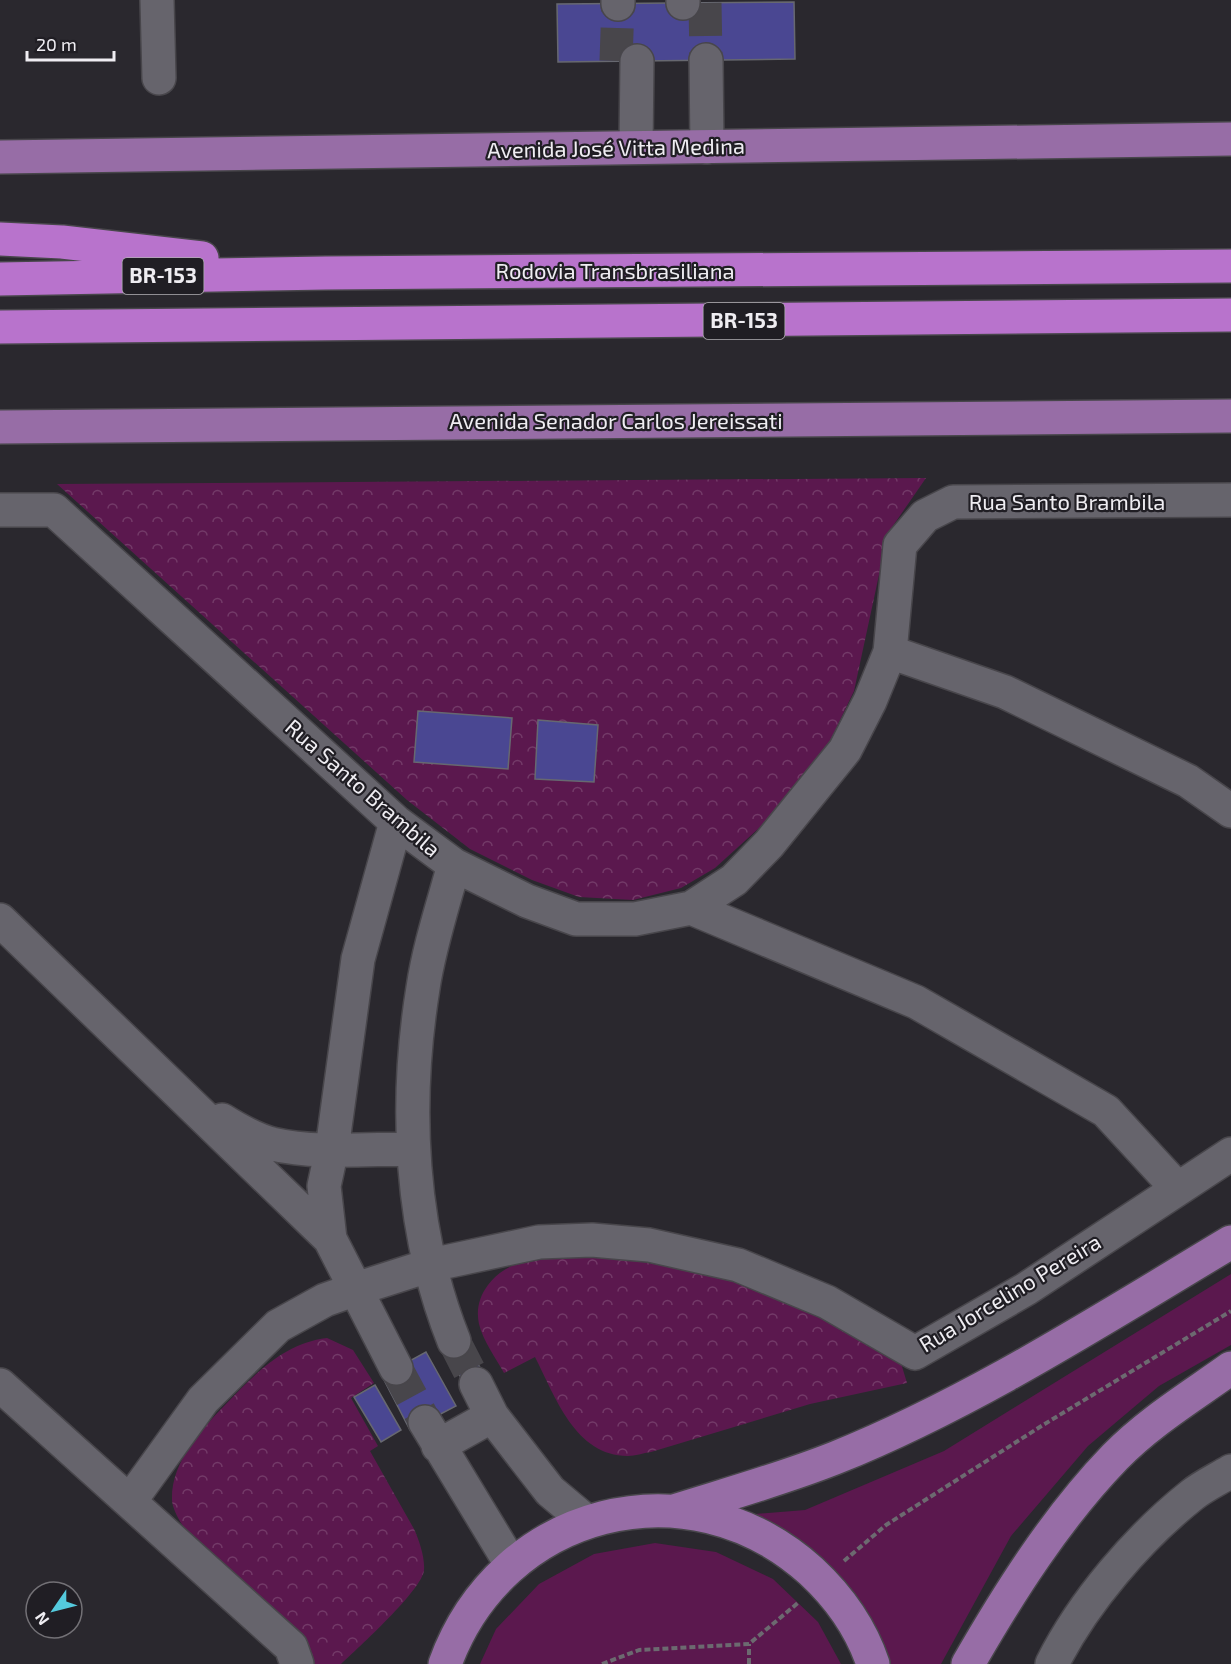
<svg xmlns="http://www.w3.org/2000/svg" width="1231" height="1664" viewBox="0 0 1231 1664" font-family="'Exo 2',sans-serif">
<defs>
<pattern id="park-crowns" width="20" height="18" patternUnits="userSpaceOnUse" patternTransform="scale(1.5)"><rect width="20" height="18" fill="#5b184e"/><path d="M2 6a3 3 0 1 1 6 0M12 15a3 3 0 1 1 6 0" fill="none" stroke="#733a68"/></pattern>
</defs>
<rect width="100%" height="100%" fill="#2a282e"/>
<path fill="#5b184e" d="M1231,1274V1345L1159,1386L1088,1446L1011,1536L941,1664H886L840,1578L794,1539L743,1515L805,1510L944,1451Z
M655,1543L716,1552L773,1579L818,1622L841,1664H480L496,1629L539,1584L594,1554Z"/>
<path fill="url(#park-crowns)" d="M926,478L888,533L854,691L830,741L794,788L758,829L715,868L681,888L633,900L579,897L532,880L470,849L407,800L57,484Z
M594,1256C642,1261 688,1269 734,1282C793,1298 847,1330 900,1360L907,1383L810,1404L651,1452C643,1453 635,1456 628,1456C575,1456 555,1396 535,1357L504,1373C496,1358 483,1341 479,1324C476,1310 479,1297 488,1285C513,1252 557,1258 594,1256Z
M327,1338L353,1350L374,1383L351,1398L378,1446L370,1451L414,1529C419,1540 425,1557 424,1570C423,1589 357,1649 341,1664H307C280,1635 173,1534 172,1500C171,1462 201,1430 226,1404C255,1374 284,1343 327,1338Z"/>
<path fill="#4a4792" stroke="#676870" stroke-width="1.5" d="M794,2L795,59L558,62L557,4Z
M418,711L512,718L508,769L414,762Z
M538,720L598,725L594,782L535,779Z
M462,1336L486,1378L467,1389L444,1346Z
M426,1352L456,1406L410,1430L382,1376Z
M375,1385L401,1430L381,1442L354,1397Z"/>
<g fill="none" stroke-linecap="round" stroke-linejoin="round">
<path stroke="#48464b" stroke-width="33" stroke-dasharray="33 16" stroke-linecap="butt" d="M705,3L706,60
M616,61L618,4
M454,1341L476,1384
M396,1368L425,1422"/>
<defs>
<path id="minor" d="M157,0L159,78
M683,0V3
M618,4V0
M706,60L707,147
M636,147L637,61
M0,510H54L396,822L454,865L527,901L576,919H635L691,908L734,880L769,844L845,750L870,701L890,652L900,545L925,516L953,502L1231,500
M890,652L1005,692L1188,781L1231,811
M396,822L358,959L332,1149L324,1186L330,1239L396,1368
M454,865C443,905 429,947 423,988C404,1105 410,1231 454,1341
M691,908L916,1002L1106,1111L1177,1188
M0,920L330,1239
M222,1120C238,1130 254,1139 272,1144C315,1154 368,1149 412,1149
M476,1384L492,1416L550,1491L587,1522
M0,1385L291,1647L297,1664
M425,1422L511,1564
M438,1446L492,1416
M130,1501L203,1400L278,1326L325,1300L356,1289L431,1265L539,1242L592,1240L649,1245L738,1265L827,1302L915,1353L1026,1289L1231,1154
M1052,1664C1083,1602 1138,1538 1192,1495C1203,1486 1218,1479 1231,1471"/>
<path id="primary" d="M0,157L1231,139
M0,427L1231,416
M674,1511C728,1494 782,1479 835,1458C972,1403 1104,1318 1231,1242
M445,1664C501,1509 688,1460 811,1571C839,1597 861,1628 873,1664
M968,1664C1010,1591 1057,1517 1115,1457C1149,1422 1192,1396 1231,1368"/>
<path id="motorway" d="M0,239L62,242L202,258
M0,279L326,273L1231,266
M0,327L1231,315"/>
</defs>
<use href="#minor" stroke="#48464b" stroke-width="36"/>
<use href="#primary" stroke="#48464b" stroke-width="36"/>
<use href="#motorway" stroke="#48464b" stroke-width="36"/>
<path stroke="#6c6a70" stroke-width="4" stroke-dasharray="6 3" stroke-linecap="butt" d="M844,1561L886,1525L1043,1425L1231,1311
M602,1664L639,1650L749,1644L799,1602
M749,1664V1644"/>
<use href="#minor" stroke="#66646c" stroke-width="33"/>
<use href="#primary" stroke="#976da6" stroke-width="33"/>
<use href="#motorway" stroke="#b873cc" stroke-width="33"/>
</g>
<g text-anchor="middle" stroke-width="4.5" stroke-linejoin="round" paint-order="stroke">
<g fill="#201e24" stroke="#b1afb4" stroke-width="1.5">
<rect x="122.5" y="258" width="81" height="36" rx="4.5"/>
<rect x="703.5" y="303" width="81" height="36" rx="4.5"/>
</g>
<g font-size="21" font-weight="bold" fill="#efedf2">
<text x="163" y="283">BR-153</text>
<text x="744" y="328">BR-153</text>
</g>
<g font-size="22" fill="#efedf2" stroke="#201e24">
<text transform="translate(616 148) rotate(-1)" y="8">Avenida José Vitta Medina</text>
<text x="615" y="279">Rodovia Transbrasiliana</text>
<text x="616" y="429">Avenida Senador Carlos Jereissati</text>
<text x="1067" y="510">Rua Santo Brambila</text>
<text transform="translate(363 788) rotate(41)" y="8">Rua Santo Brambila</text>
<text transform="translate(1010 1293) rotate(-31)" y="8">Rua Jorcelino Pereira</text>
</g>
</g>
<g transform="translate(54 1610) rotate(235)"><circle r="28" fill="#201e24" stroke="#737176" stroke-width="1.5"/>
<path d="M0-4.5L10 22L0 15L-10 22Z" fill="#54cadd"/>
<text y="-9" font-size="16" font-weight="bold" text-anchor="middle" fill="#efedf2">N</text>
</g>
<path d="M27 51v9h87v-9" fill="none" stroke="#efedf2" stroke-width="3"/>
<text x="36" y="51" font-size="18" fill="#efedf2" stroke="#201e24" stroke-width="4.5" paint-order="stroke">20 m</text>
</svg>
